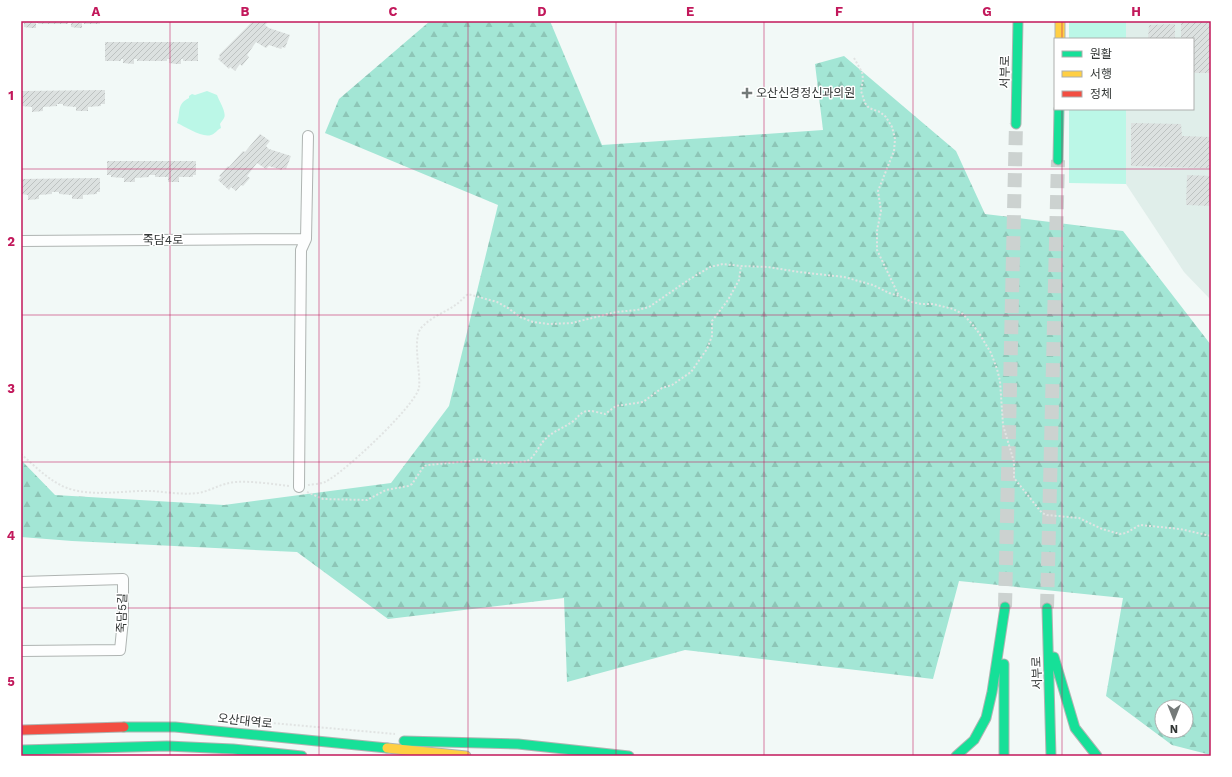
<svg xmlns="http://www.w3.org/2000/svg" width="1232" height="777" viewBox="0 0 1232 777" font-family="'Work Sans','Noto Sans KR',sans-serif">
<defs>
<pattern id="forest-firs" width="22" height="20" patternUnits="userSpaceOnUse"><rect width="22" height="20" fill="#a3e6d5"/><path d="M5 1l3.5 6h-7zM16 11l3.5 6h-7z" fill="#8dc6b7"/></pattern>
<pattern id="building-hatch" width="6" height="6" patternUnits="userSpaceOnUse"><rect width="6" height="6" fill="#dce1e0"/><path d="M-1 1l2-2M0 6l6-6M5 7l2-2" fill="none" stroke="#bdc2c1"/></pattern>
</defs>
<rect width="100%" height="100%" fill="#f2f9f7"/>
<path fill="#e0eeea" d="M1126,21H1211V300L1184,272L1126,184V109H1193V39H1126Z"/>
<path fill="#bbf7e7" d="M1069,21H1126V39H1069Z
M207,91L217,95C219,101 227,113 224,118C223,120 221,122 220,124L221,128C217,130 215,134 211,135C202,138 186,127 177,123C181,113 176,104 189,98V96L192,94L195,95Z
M1069,109H1126V184L1069,183Z"/>
<path fill="url(#forest-firs)" fill-rule="evenodd" d="M430,21H550L602,145L823,130L815,64L844,56L956,151L985,214L1123,231L1211,345V755L1172,745L1106,696L1123,598L959,581L933,679L685,650L567,682L564,598L388,619L297,552L72,541L21,537V460L55,495L224,505L391,483L449,406L498,205L325,133L339,99ZM1162,707H1186V731H1162Z"/>
<path fill="url(#building-hatch)" d="M21,21H100V24H84V23H82V28H78L71,27V23H68V24H38V23H36V28H31L24,27V23H21Z
M253,21H269L265,25L269,28L290,35L285,48L282,47L281,49L269,45L266,48L256,42L247,55L249,57L242,66L240,64L235,71L230,67L229,69L218,59L220,57L219,55Z
M1181,21H1211V73H1193V39H1181Z
M1175,24V39H1148L1149,25Z
M105,42H198V61H183V59H181V64H176L169,63V59H167V61H137V59H134V64L123,63V59H121V61H105Z
M105,90V104H101V106L88,107V111H76V107L63,106V104H57V106L43,107V111L32,112V107L21,106V91Z
M1131,123L1181,124L1182,136L1210,137L1209,168L1131,166Z
M260,134L270,141L266,146L269,149L291,156L286,169L282,168V170L269,166L266,169L257,163L247,176L250,178L243,186L241,185L236,191L231,187L229,190L218,180L221,177L219,176L228,166L229,167L243,151L245,152Z
M107,161H196V175H193V177H179V182H168V177H155V175H149V177L135,178V182H124V178L111,177V175H107Z
M1187,175L1211,176V206L1186,205Z
M100,178V192H97V194L83,195V199H72V195L59,194V192H52V194L39,195V199L28,200V195L21,194V179Z"/>
<g fill="none" stroke-linecap="round" stroke-linejoin="round">
<path stroke="#ccd2d0" stroke-width="14" stroke-dasharray="14 7" stroke-linecap="butt" d="M1005,607L1016,124
M1047,608L1058,160"/>
<defs>
<path id="street" d="M21,241L306,239
M299,487L301,250L306,239L308,136
M21,582L123,579V620L120,650L21,651"/>
<path id="fast" d="M1016,124L1018,21
M1058,160L1059,109
M1047,608L1051,756
M1054,657L1075,728L1097,756
M1004,664V756
M124,727H175L387,748
M404,741L518,744L629,756
M21,750L167,746L233,749L302,756
M956,756L974,740L986,718L992,692L1005,607"/>
<path id="slow" d="M1060,21V39
M387,748L466,756"/>
<path id="jam" d="M21,730L124,727"/>
</defs>
<use href="#street" stroke="#afb4b2" stroke-width="12"/>
<use href="#fast" stroke="#afb4b2" stroke-width="11"/>
<use href="#slow" stroke="#afb4b2" stroke-width="11"/>
<use href="#jam" stroke="#afb4b2" stroke-width="11"/>
<path stroke="#e1e4e3" stroke-width="2" stroke-dasharray="2 2" stroke-linecap="butt" d="M854,58L862,72L863,79L861,91L865,103L869,108L880,112L886,117L892,127L895,139L894,151L878,191L881,211L877,231V250L899,296
M21,454C36,467 51,483 70,489C97,497 125,490 152,491C167,492 182,495 198,493C211,491 221,483 236,482C253,481 272,484 290,486
M308,485C313,484 320,484 325,482C344,473 415,406 419,388C421,372 412,340 421,328C430,318 443,313 454,306C459,303 463,298 468,294L497,302L508,308L520,317L533,322L548,324L572,323L616,312L637,310L649,307L690,279L710,267L723,264L741,266L768,267L799,272L844,277L873,285L889,293L899,296L912,302L921,304H933L953,309L963,314L972,324L979,333L991,353L997,369L1000,381L1003,425L1014,462V478L1042,513L1047,515L1079,518L1102,529L1120,534L1126,533L1140,525L1180,529L1211,536
M307,492L323,499L367,500L386,490L408,486L412,484L424,466L428,465L470,461C481,457 483,461 493,463C495,464 525,462 527,461C533,459 538,448 542,443C550,432 562,429 572,422C577,419 579,414 584,412C590,409 599,413 605,414L616,406L643,402L662,388L672,385L691,372L707,349L712,336V321L728,300L739,280L741,266
M238,720L395,734"/>
<use href="#street" stroke="#fdfefe" stroke-width="10"/>
<use href="#fast" stroke="#16e098" stroke-width="9"/>
<use href="#slow" stroke="#ffcf43" stroke-width="9"/>
<use href="#jam" stroke="#f24e42" stroke-width="9"/>
</g>
<path fill="none" stroke="#c2185b" stroke-width="1" stroke-opacity="0.55" d="M170,21V756M319,21V756M468,21V756M616,21V756M764,21V756M913,21V756M1062,21V39M1062,109V756M21,169H1211M21,315H1211M21,462H1211M21,608H1211"/>
<path fill="#757a79" stroke="#fff" stroke-width="1.5" d="M745 87h4v4h4v4h-4v4h-4v-4h-4v-4h4z"/>
<g text-anchor="middle" stroke-width="3" stroke-linejoin="round" paint-order="stroke">
<g font-size="12" fill="#323635" stroke="#fff">
<text transform="translate(1005 72) rotate(-89)" y="4">서부로</text>
<text x="163" y="244">죽담4로</text>
<text transform="translate(122 613) rotate(-88)" y="4">죽담5길</text>
<text transform="translate(1037 673) rotate(-92)" y="4">서부로</text>
<text transform="translate(245 721) rotate(6)" y="4">오산대역로</text>
</g>
<g font-size="12" fill="#323635" stroke="#fff" text-anchor="start">
<text x="756" y="97">오산신경정신과의원</text>
</g>
</g>
<rect width="1232" height="777" fill="none" stroke="#ffffff" stroke-width="44"/>
<rect x="1054" y="38" width="140" height="72" fill="#ffffff" stroke="#adafae"/>
<rect x="1062" y="51" width="20" height="6" fill="#16e098" stroke="#adafae"/>
<text x="1090" y="58" font-size="12" fill="#323635">원활</text>
<rect x="1062" y="71" width="20" height="6" fill="#ffcf43" stroke="#adafae"/>
<text x="1090" y="78" font-size="12" fill="#323635">서행</text>
<rect x="1062" y="91" width="20" height="6" fill="#f24e42" stroke="#adafae"/>
<text x="1090" y="98" font-size="12" fill="#323635">정체</text>
<g transform="translate(1174 719) rotate(180)"><circle r="19" fill="#ffffff" stroke="#adafae"/>
<path d="M0-3L7 15L0 10L-7 15Z" fill="#757a79"/>
<text y="-6" font-size="11" font-weight="bold" text-anchor="middle" fill="#323635">N</text>
</g>
<rect x="22" y="22" width="1188" height="733" fill="none" stroke="#c2185b" stroke-width="1.5"/>
<g font-size="13" text-anchor="middle" font-weight="bold" fill="#c2185b">
<text x="96" y="16">A</text>
<text x="245" y="16">B</text>
<text x="393" y="16">C</text>
<text x="542" y="16">D</text>
<text x="690" y="16">E</text>
<text x="839" y="16">F</text>
<text x="987" y="16">G</text>
<text x="1136" y="16">H</text>
<text x="11" y="100">1</text>
<text x="11" y="246">2</text>
<text x="11" y="393">3</text>
<text x="11" y="540">4</text>
<text x="11" y="686">5</text>
</g>
</svg>
